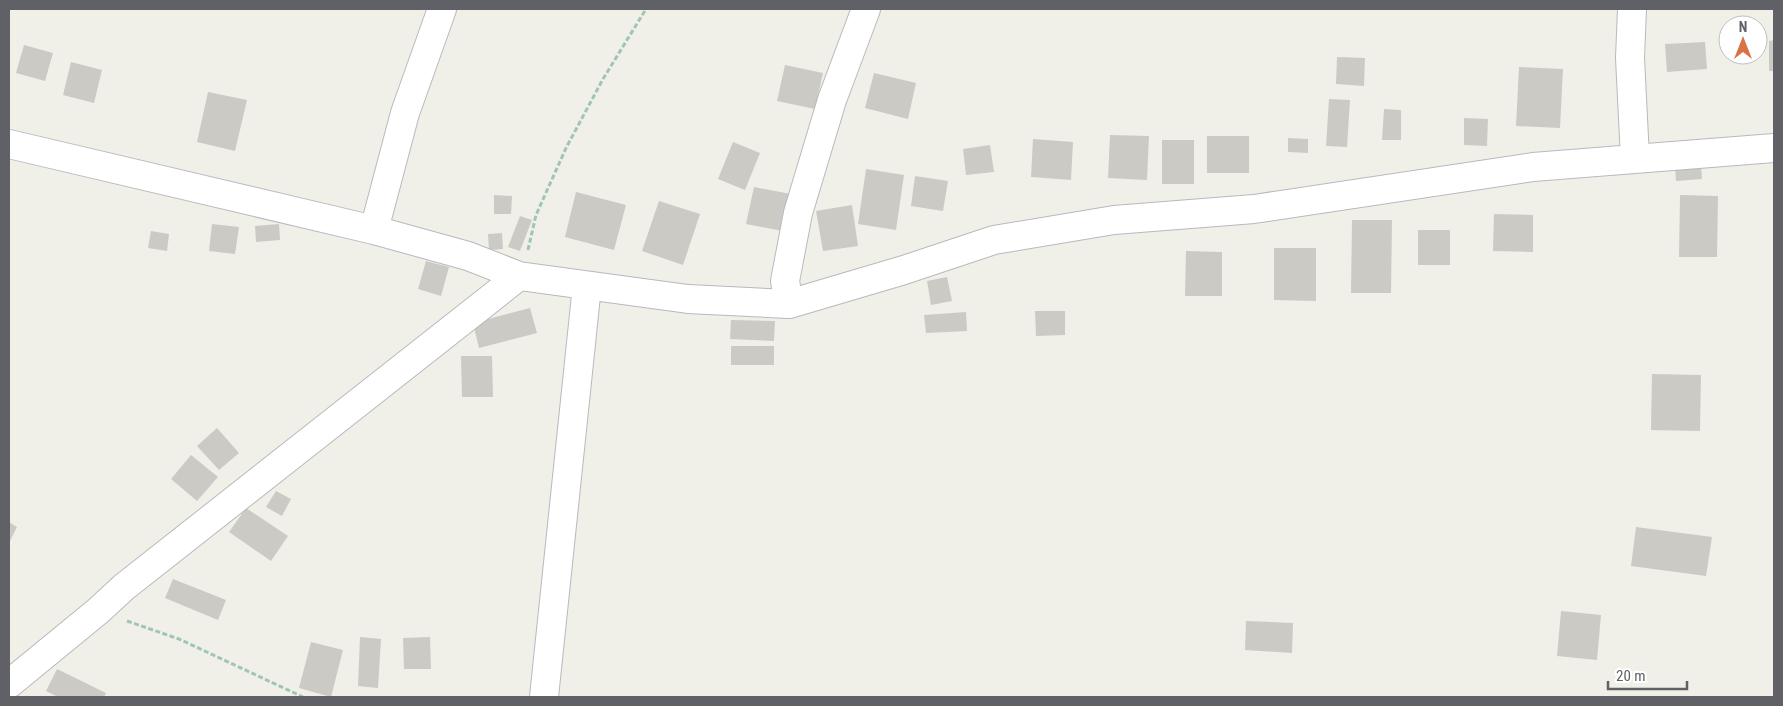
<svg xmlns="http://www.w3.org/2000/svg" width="1783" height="706" viewBox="0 0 1783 706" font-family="'Roboto Condensed',sans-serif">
<rect width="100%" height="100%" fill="#f0f0e8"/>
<path fill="#cbcac5" d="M1774,40V71H1769V41Z
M1705,42L1707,69L1667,72L1665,44Z
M24,45L53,53L45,81L16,73Z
M1337,57L1365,58L1364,86L1336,84Z
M71,62L102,70L94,103L63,95Z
M785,65L823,73L815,109L777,101Z
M1519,67L1563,69L1560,128L1516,126Z
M874,73L916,83L908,119L865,108Z
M208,92L247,100L235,151L197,142Z
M1329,99L1350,100L1347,147L1326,146Z
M1384,109L1401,110V140H1382Z
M1464,118L1488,119L1487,146L1464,145Z
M1110,135L1149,136L1147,180L1108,178Z
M1207,136H1249V173H1207Z
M1288,138L1308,139V153L1288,152Z
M1033,139L1073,142L1071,180L1031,177Z
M1162,140H1194V184H1162Z
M733,142L760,153L745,190L718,179Z
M990,145L994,172L966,175L963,149Z
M1701,165L1702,179L1676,181L1675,166Z
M866,169L904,175L896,230L858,224Z
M915,176L948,181L943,211L911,206Z
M754,187L791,194L783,231L746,224Z
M576,192L626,205L614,250L565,237Z
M494,195L512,196L511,214H494Z
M1680,195L1718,196L1717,257H1679Z
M659,201L700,214L683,265L642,251Z
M852,205L858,246L823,251L816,211Z
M1494,214L1533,215V252L1493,251Z
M520,216L532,220L520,251L508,247Z
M1352,220H1392L1391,293H1351Z
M212,224L239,227L235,254L209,251Z
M279,224L280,240L256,242L255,226Z
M1418,230H1450V265H1418Z
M151,231L169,234L167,251L148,248Z
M502,233L503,249L489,250L488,234Z
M1274,248H1316V301L1274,300Z
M1186,251L1222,252V296H1185Z
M426,261L449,267L441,296L418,289Z
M947,277L952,301L931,305L927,281Z
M530,308L537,333L479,348L473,323Z
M1035,311H1065V335L1036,336Z
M966,312L967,331L926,333L924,315Z
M731,320L775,321L774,341L730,339Z
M731,346H774V365H731Z
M461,356H492L493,397H462Z
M1652,374L1701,375L1700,431L1651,430Z
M217,428L239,453L219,470L197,446Z
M191,455L218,477L197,501L171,479Z
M276,491L291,499L282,516L266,507Z
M246,508L288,536L271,561L229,532Z
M9,522L17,527L9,543Z
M1636,527L1712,537L1706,576L1631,566Z
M173,579L226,600L218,620L165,598Z
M1561,611L1601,615L1597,660L1557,656Z
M1246,621L1293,623L1292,653L1245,650Z
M360,637L381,639L378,688L358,686Z
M430,637L431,669H404L403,638Z
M311,642L343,650L331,697L299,688Z
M57,669L106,693L104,697H58L46,691Z"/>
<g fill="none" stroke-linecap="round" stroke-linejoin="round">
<defs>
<path id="minor" d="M1632,9L1630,58L1635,158
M9,144L374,230L468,256L519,276
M374,230L405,113L442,9
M789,304L785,281L798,213L832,100L866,9
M9,684L98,611L124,587L519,276L688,299L789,304L904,270L994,240L1114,220L1254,209L1533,167L1774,148
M544,697L587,286"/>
</defs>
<use href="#minor" stroke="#b8b9bd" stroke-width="30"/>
<path stroke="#a1c5b4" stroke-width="3" stroke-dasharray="5 2.5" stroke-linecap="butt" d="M528,250L536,215L566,148L603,79L646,9
M127,621L179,639L303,697"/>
<use href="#minor" stroke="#fff" stroke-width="28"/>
</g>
<rect width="1783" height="706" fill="none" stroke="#5f6167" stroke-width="20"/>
<g transform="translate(1743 40)"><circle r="24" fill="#ffffff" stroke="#bfc0c2"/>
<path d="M0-4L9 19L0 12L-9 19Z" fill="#d97245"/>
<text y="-8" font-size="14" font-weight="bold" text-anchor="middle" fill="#5f6167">N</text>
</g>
<path d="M1608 681v8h79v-8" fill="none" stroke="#5f6167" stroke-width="2.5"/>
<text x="1616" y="681" font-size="15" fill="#5f6167" stroke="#ffffff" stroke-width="4" paint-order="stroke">20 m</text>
</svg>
